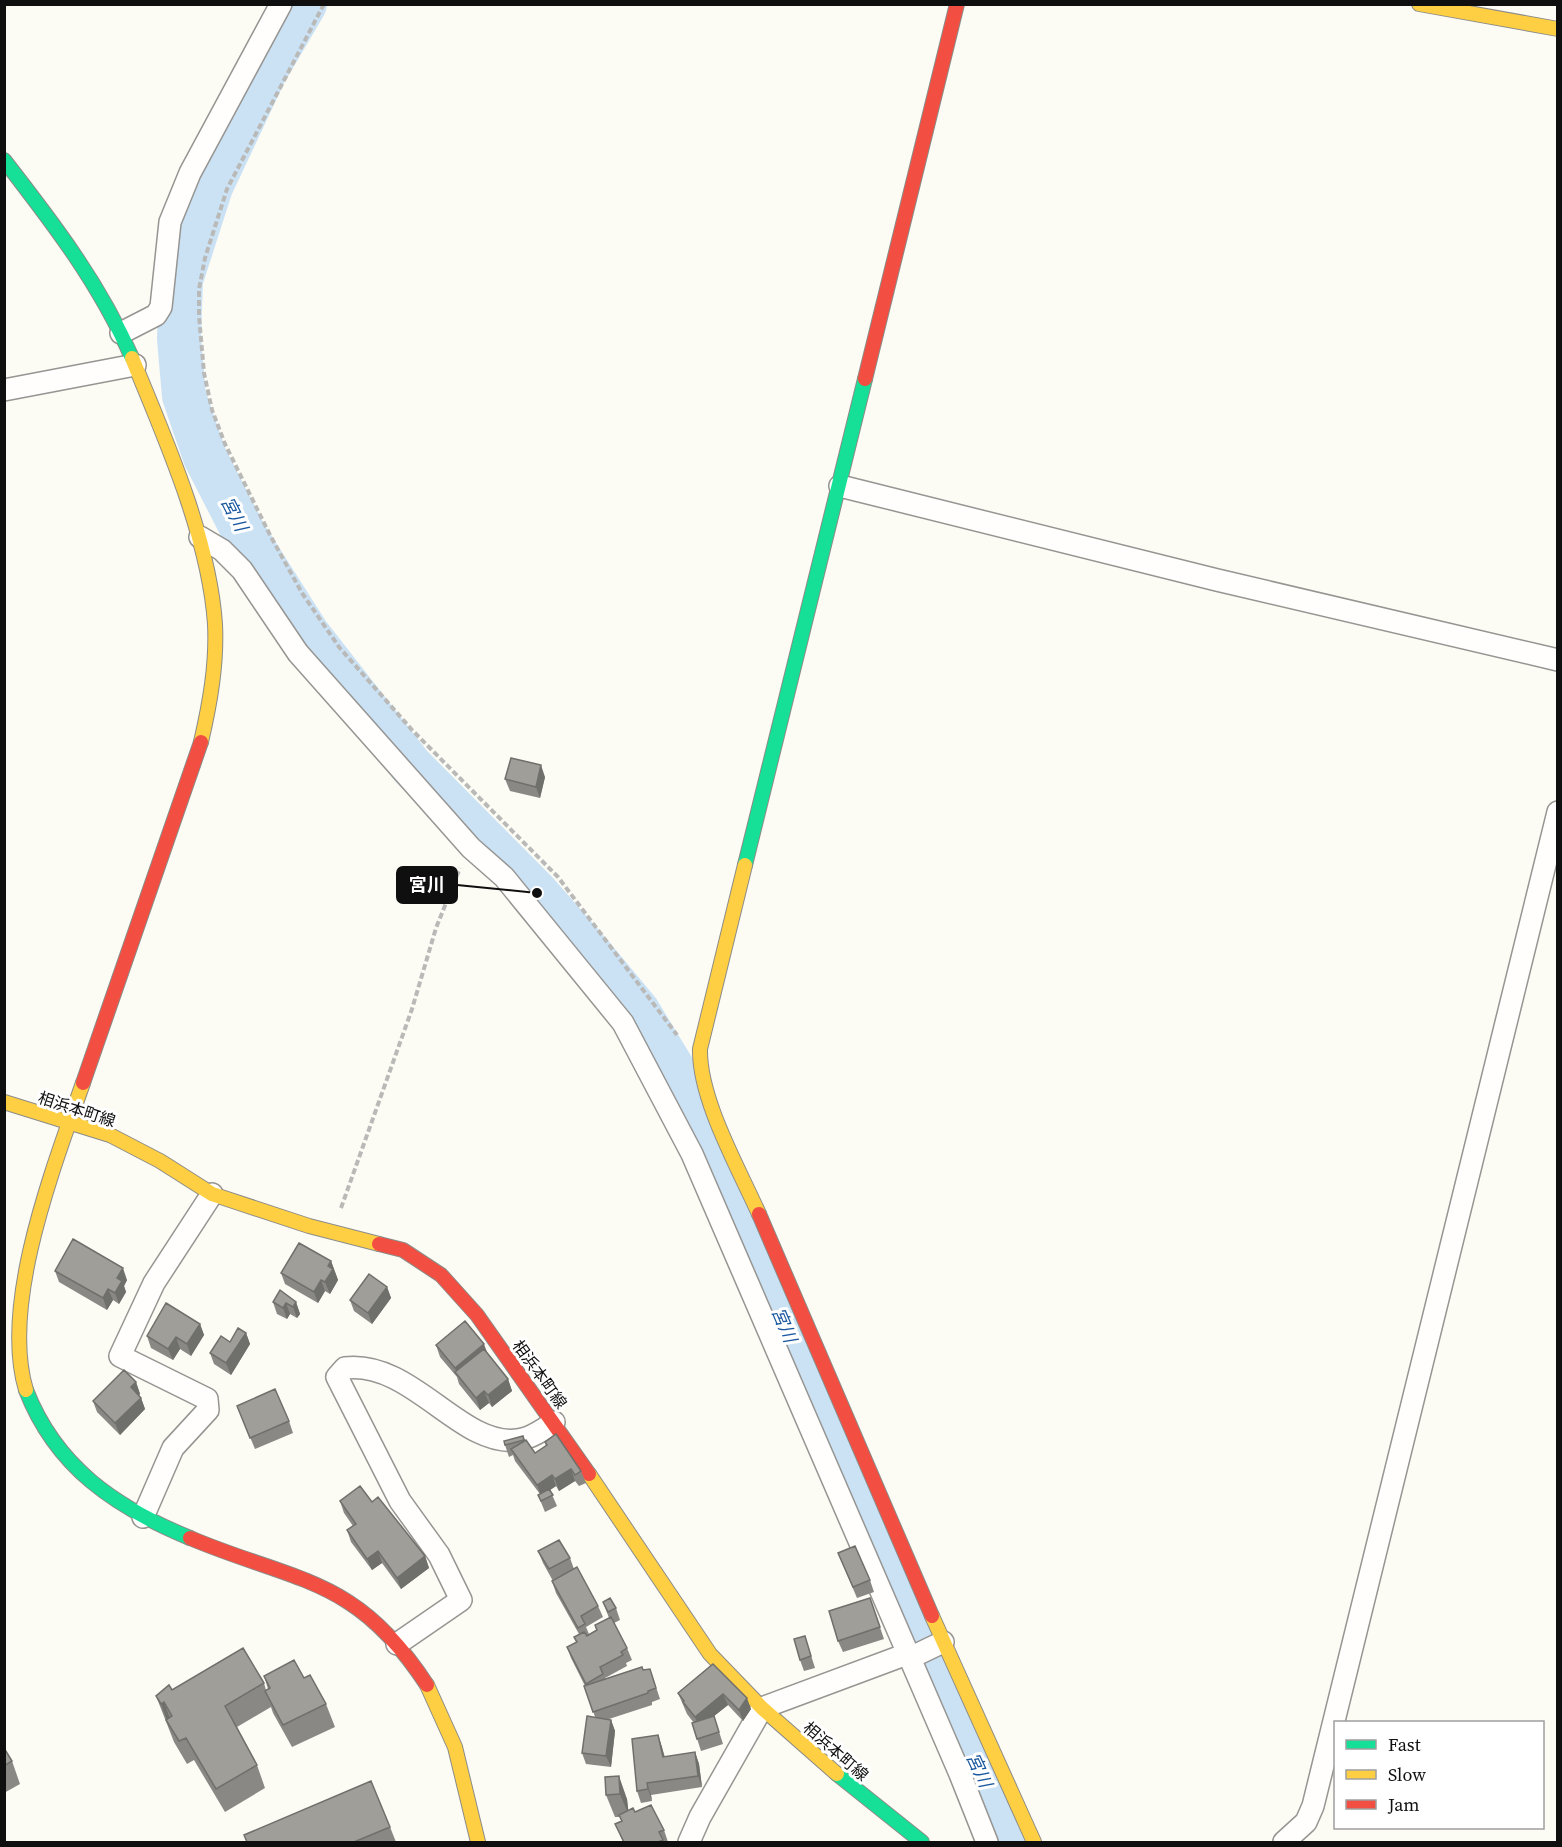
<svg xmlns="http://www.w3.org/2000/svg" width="1562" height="1847" viewBox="0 0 1562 1847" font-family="'Source Serif 4','Noto Sans JP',serif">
<rect width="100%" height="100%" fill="#fcfbf4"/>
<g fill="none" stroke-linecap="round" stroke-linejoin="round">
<path stroke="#cbe2f5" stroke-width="44" d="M305,4L265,72L211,187L181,280L179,339L184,396L205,457L245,535L308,634L411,766L537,893L594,958L638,1011L672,1067L750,1241L928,1658L1012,1842"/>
<defs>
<path id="street" d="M121,333L156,315L161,307L170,222L190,173L281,4
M4,390L135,365
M840,486L1217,580L1558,660
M200,537L222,550L242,570L298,653L471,848L504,877L623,1023L692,1154L960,1774L987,1842
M143,1517L173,1448L208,1410L207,1399L120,1356L154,1283L212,1194
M397,1644L461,1600L439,1555L400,1501L337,1377L345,1368C412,1360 460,1447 517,1440C530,1439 543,1430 554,1422
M689,1842L700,1817L762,1708L907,1654L916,1655L943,1642
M1284,1842L1306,1822L1313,1806L1558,812"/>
<path id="fast" d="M4,160C53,223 100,284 132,358
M745,865L865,379
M26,1390C56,1467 115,1507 190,1538
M837,1774L922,1842"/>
<path id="slow" d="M1419,4L1558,29
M132,358C165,438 209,537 215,624C217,664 210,703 201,742
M745,865L700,1049C699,1099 738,1167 759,1214
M4,1102L110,1135L160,1161L212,1194L309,1226L379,1244
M26,1390C0,1304 54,1166 83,1083
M589,1474L710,1654L762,1708L837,1774
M932,1616L1034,1842
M427,1685L455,1747L478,1842"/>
<path id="jam" d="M865,379L957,4
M83,1083L201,742
M759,1214L932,1616
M379,1244L403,1250L441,1275L477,1315L589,1474
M190,1538C297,1583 356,1576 427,1685"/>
</defs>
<use href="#street" stroke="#969592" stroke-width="24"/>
<use href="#fast" stroke="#8c8c89" stroke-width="16"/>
<use href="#slow" stroke="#8c8c89" stroke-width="16"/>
<use href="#jam" stroke="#8c8c89" stroke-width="16"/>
<path stroke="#b9b9b8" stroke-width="4" stroke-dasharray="6 3" stroke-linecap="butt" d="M324,4L227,189L205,258L199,289V316L204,373L212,410L225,444L271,537L302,593L339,647L412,730L558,877L677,1035
M341,1208L412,1009L436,928L460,868"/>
<use href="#street" stroke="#fffefd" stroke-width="21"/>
<use href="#fast" stroke="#16e098" stroke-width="14"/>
<use href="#slow" stroke="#ffcf43" stroke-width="14"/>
<use href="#jam" stroke="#f24e42" stroke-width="14"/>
</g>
<path fill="#898884" d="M545,777L540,798L510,791L505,779Z
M331,1261L338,1280L330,1294L325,1291L318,1303L285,1284L281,1273Z
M55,1271L127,1280L124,1286L126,1292L119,1304L113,1300L107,1310L59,1282Z
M387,1287L391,1298L372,1324L354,1311L350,1300Z
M273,1302H296L300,1314L297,1318L290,1314L287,1319L277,1314Z
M200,1324L204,1335L191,1356L180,1349L173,1360L151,1348L147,1336Z
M246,1333L250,1344L231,1375L214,1364L210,1353Z
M436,1345L487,1354L508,1379L512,1391L492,1407L489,1403L480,1410L459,1384L457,1377L440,1357Z
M136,1382L140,1394L139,1395L141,1398L145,1409L120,1435L97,1412L93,1401Z
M237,1406L289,1421L293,1433L255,1449Z
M523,1436L525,1440L535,1453L546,1446L545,1442L581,1471L586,1483L579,1486L575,1481L559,1491L556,1486L550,1490L557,1506L545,1512L538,1495L540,1494L515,1461L513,1455L509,1457L505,1445Z
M340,1501L372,1502L425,1556L429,1568L401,1589L382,1563L372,1570L351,1542L347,1530L353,1526L344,1513Z
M538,1551L570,1558L574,1569L598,1606L603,1617L586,1627L589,1634L596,1630L595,1625L609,1618L603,1602L616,1608L620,1620L614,1623L627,1648L632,1660L626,1663L627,1666L605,1678V1679L650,1669L660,1699L652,1702V1705L609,1719L611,1720L615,1731L611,1767L586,1764L582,1753L595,1717L585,1686L571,1658L567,1647L576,1642L574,1637L579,1634L556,1593L552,1581H553L543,1563Z
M838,1553L870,1580L874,1592L857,1598Z
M870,1598L884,1639L843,1652L838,1641Z
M805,1636L815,1668L804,1671L800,1660Z
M713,1664L751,1709L743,1721L728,1705L714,1716L723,1744L701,1751L692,1723H694L687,1714L678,1693Z
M264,1676L304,1678L326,1704L335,1727L292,1747L273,1713L271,1707L237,1727L257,1765L265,1788L225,1812L194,1760L187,1764L174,1742L156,1696L172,1690L264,1683L266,1690L268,1689Z
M658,1735L665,1757L695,1752L699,1764L702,1787L651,1795L652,1801L641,1803L637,1791Z
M4,1748L12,1761L20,1784L4,1793Z
M605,1777L627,1799L628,1810L635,1812L664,1830L668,1842H623L615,1824L621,1821L620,1817H615L606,1795Z
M390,1827L396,1842H246Z"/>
<path fill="#6f6f6b" d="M541,765L545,777L540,798L536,787Z
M331,1261L338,1280L330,1294L325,1282L328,1266Z
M123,1268L127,1280L124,1286L126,1292L119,1304L115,1293L117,1278Z
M321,1280L325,1291L318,1303L314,1292Z
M387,1287L391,1298L372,1324L368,1313Z
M108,1289L113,1300L107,1310L103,1298Z
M296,1302L300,1314L297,1318L293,1307Z
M286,1303L290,1314L287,1319L283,1308Z
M200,1324L204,1335L191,1356L187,1344Z
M246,1333L250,1344L231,1375L226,1363Z
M176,1337L180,1349L173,1360L168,1349Z
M484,1344L488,1355L457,1375L455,1368Z
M508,1379L512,1391L492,1407L488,1395Z
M136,1382L140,1394L135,1399L131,1387Z
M484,1391L489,1403L480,1410L476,1398Z
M141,1398L145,1409L120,1435L115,1423Z
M571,1469L575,1481L559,1491L555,1479Z
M552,1475L556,1486L541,1496L537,1485Z
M378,1551L382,1563L372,1570L367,1559Z
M425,1556L429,1568L401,1589L397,1578Z
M723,1694L728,1705L699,1728L695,1717Z
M747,1698L751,1709L743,1721L739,1710Z
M164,1702L172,1724L167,1721L161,1704Z
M611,1720L615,1731L611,1767L606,1756Z
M658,1735L662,1747L667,1769L663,1757Z
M695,1752L699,1764L702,1787L698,1776Z
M619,1776L627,1799L629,1816L620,1794Z
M647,1783L651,1795L652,1801L648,1789Z"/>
<path fill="#9f9e99" stroke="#6f6f6b" stroke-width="1.5" d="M511,758L541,765L536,787L505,779Z
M73,1239L123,1268L117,1278L122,1281L115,1293L108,1289L103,1298L55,1271Z
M299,1243L331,1261L328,1266L333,1269L325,1282L321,1280L314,1292L281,1273Z
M369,1274L387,1287L368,1313L350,1300Z
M280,1290L296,1302L293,1307L286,1303L283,1308L273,1302Z
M166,1303L200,1324L187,1344L176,1337L168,1349L147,1336Z
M465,1321L484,1344L455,1368L436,1345Z
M238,1328L246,1333L226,1363L210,1353L221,1336L230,1342Z
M484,1349L508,1379L488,1395L484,1391L476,1398L455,1372Z
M124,1370L136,1382L131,1387L141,1398L115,1423L93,1401Z
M275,1389L289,1421L250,1438L237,1406Z
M556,1434L581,1471L575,1475L571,1469L555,1479L552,1475L537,1485L511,1449L526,1440L535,1453L547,1445L545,1442Z
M523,1436L524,1440L505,1445L504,1441Z
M360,1486L372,1502L378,1497L425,1556L397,1578L378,1551L367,1559L347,1530L356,1524L340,1501Z
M549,1489L553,1495L541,1501L538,1495Z
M559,1540L570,1558L549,1569L538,1551Z
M855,1546L870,1580L853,1587L838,1553Z
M577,1567L598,1606L581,1616L585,1624L578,1628L552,1581Z
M610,1598L616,1608L608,1612L603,1602Z
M870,1598L880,1627L838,1641L829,1611Z
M611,1617L627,1648L621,1652L623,1655L600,1667L603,1674L586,1684L567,1647L577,1642L574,1637L584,1632L587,1636L597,1630L595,1625Z
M805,1636L811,1656L800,1660L794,1639Z
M243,1648L264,1683L225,1706L257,1765L216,1789L186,1738L179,1741L166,1720L172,1716L164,1702L161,1704L156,1696L169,1685L172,1690Z
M294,1660L304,1678L310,1675L326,1704L283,1725L265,1691L270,1688L264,1676Z
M713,1664L747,1698L739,1710L723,1694L695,1717L683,1702L684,1701L678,1693Z
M642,1667L643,1670L650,1669L656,1688L648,1691V1693L593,1712L584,1686Z
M587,1716L611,1720L606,1756L582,1753Z
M714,1716L719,1732L697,1739L692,1723Z
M658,1735L663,1757L695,1752L698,1776L647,1783L648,1789L637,1791L632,1739Z
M4,1748L12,1761L4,1766Z
M619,1776L620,1794L606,1795L605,1777Z
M371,1781L390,1827L354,1842H247L244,1835Z
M651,1805L664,1830L659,1832L663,1840L658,1842H624L615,1824L622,1821L619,1815L633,1808L635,1812Z"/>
<g text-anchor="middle" stroke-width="6" stroke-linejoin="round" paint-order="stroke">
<g font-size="16" fill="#0f0f0f" stroke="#fff">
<text transform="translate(77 1109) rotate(18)" y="6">相浜本町線</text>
<text transform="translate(540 1374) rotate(54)" y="6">相浜本町線</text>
<text transform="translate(836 1751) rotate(41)" y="6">相浜本町線</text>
</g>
<g font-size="18" font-style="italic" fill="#19579f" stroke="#fff">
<text transform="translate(234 514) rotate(63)" y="6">宮川</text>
<text transform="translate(784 1325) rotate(67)" y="6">宮川</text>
<text transform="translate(979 1770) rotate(65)" y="6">宮川</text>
</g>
</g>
<path fill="none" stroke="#0f0f0f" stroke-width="2" d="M537 893L457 885"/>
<circle fill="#0f0f0f" stroke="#fff" stroke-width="2" cx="537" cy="893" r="6"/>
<rect fill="#0f0f0f" stroke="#0f0f0f" stroke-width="2" x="397" y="867" width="60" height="36" rx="6"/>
<g font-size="18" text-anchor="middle" font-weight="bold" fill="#fff">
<text x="427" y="891">宮川</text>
</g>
<rect width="1562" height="1847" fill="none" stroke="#0f0f0f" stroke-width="12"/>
<rect x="1334" y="1721" width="210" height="108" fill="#ffffff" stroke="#9f9f9f" stroke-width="1.5"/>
<rect x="1346" y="1740" width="30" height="9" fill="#16e098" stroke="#9f9f9f" stroke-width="1.5"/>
<text x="1388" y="1751" font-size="18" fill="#0f0f0f">Fast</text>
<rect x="1346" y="1770" width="30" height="9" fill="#ffcf43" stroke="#9f9f9f" stroke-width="1.5"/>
<text x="1388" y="1781" font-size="18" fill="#0f0f0f">Slow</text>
<rect x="1346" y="1800" width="30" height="9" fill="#f24e42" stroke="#9f9f9f" stroke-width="1.5"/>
<text x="1388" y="1811" font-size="18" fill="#0f0f0f">Jam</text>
</svg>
